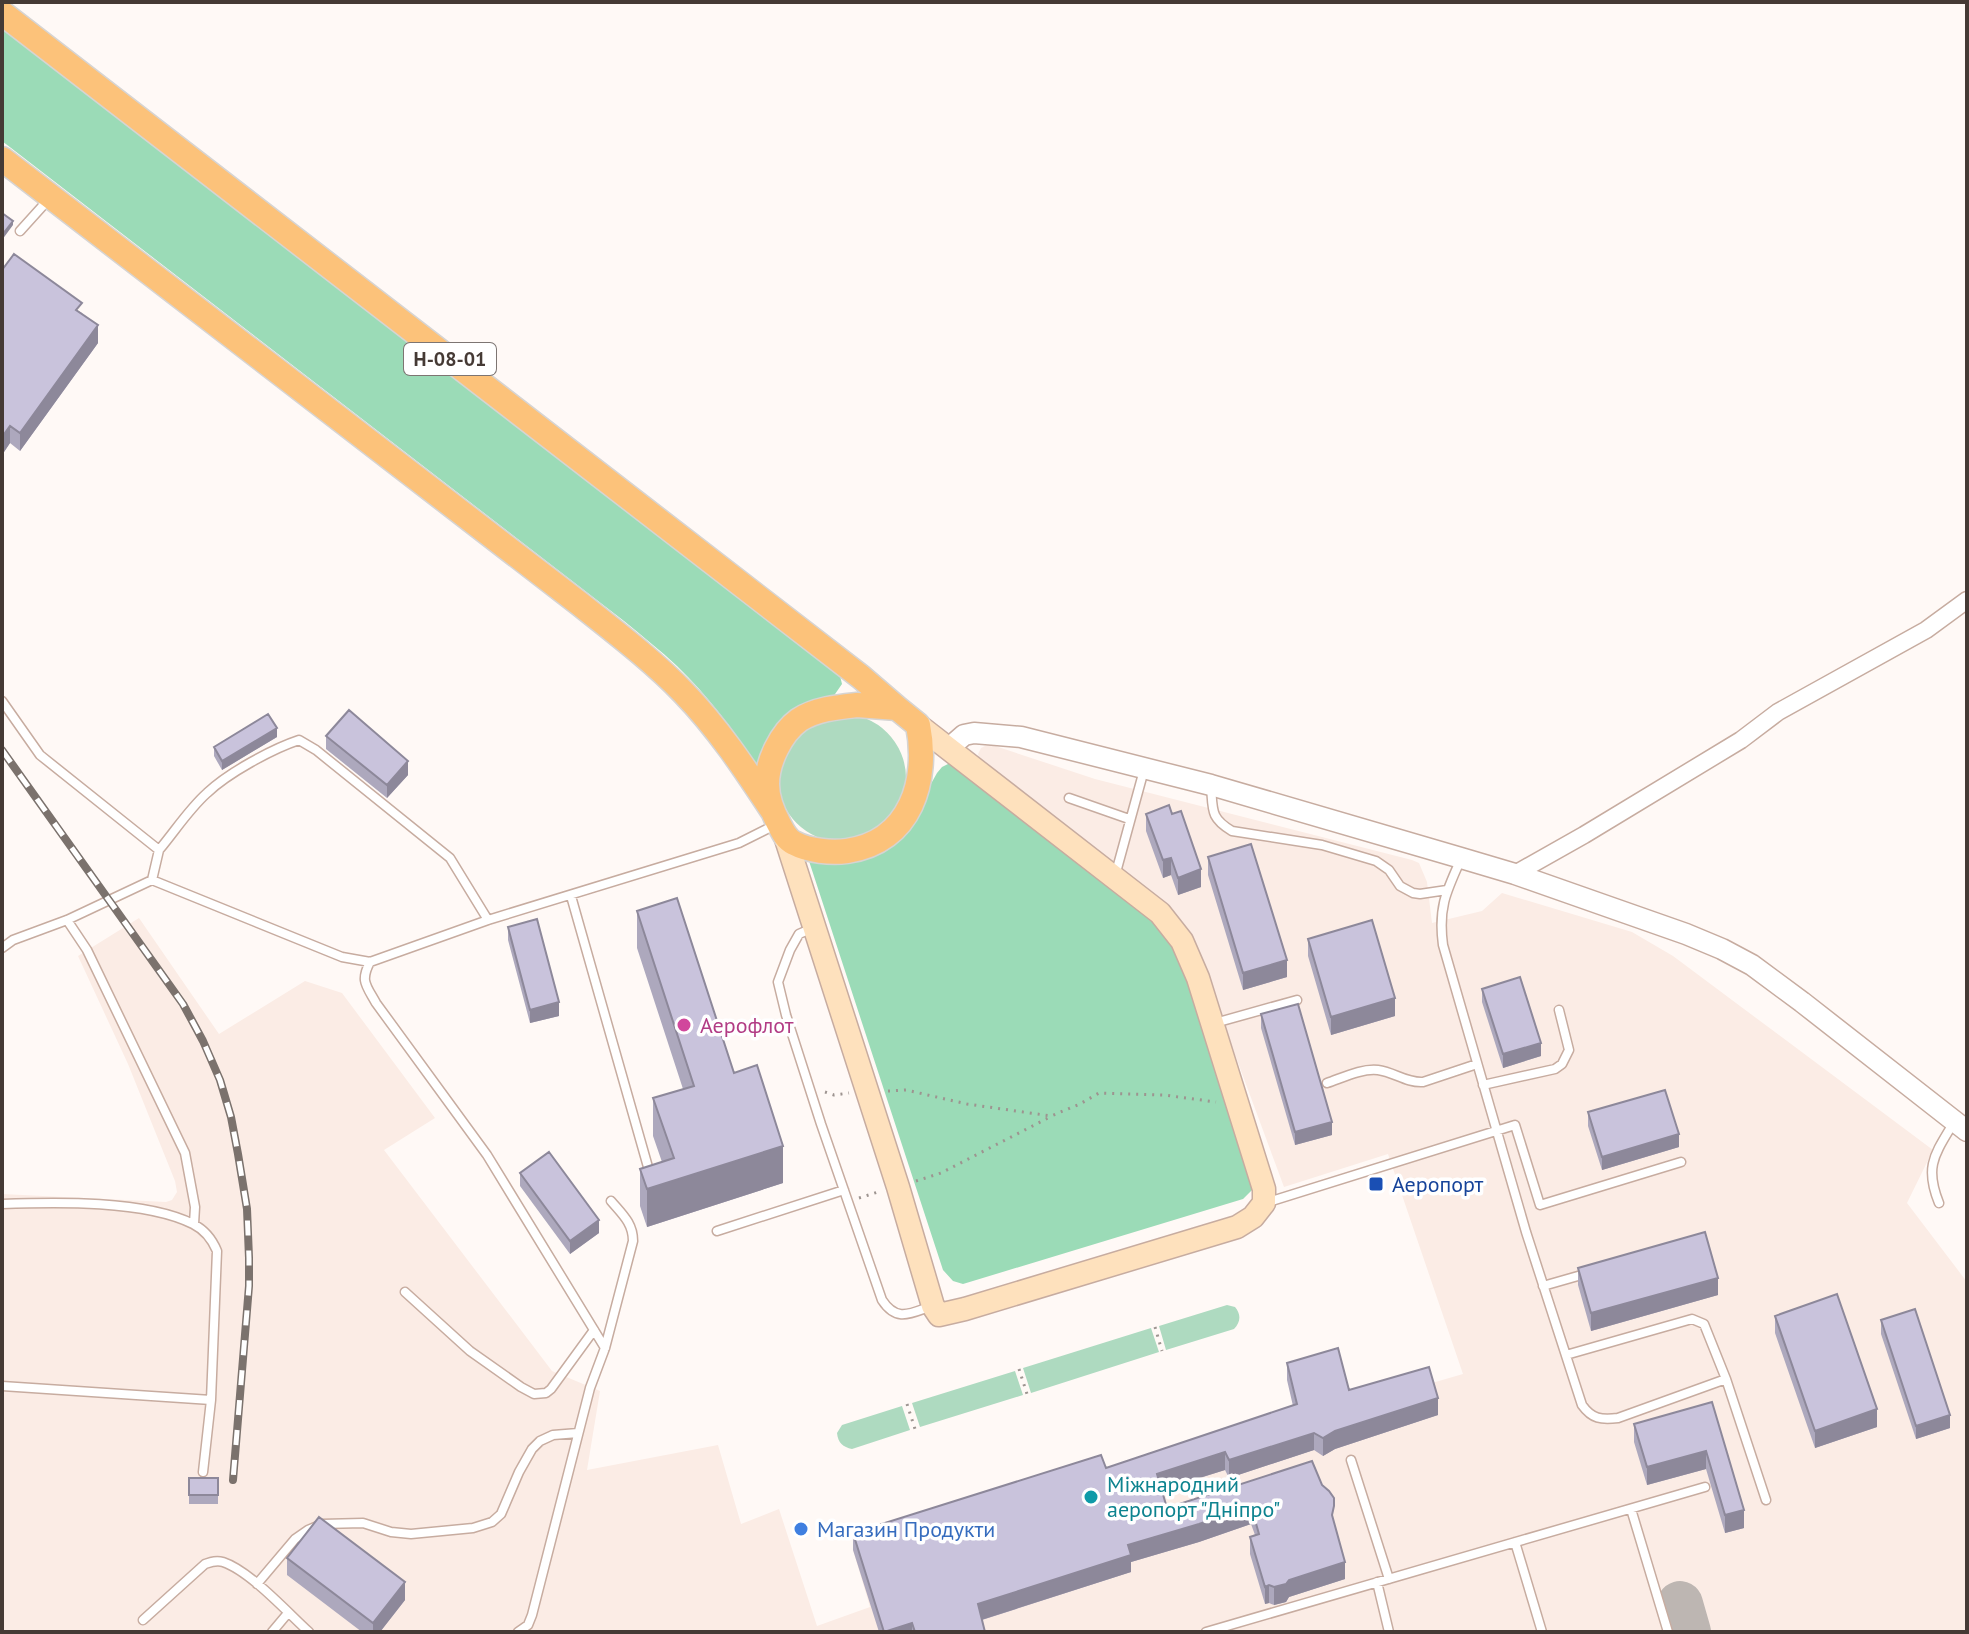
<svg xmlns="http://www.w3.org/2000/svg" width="1969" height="1634" viewBox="0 0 1969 1634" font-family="'PT Sans',sans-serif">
<rect width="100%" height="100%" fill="#fff9f6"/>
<path fill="#fbece5" d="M992,745L1095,779L1412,860L1419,863L1427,882L1432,923L1482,911L1502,893L1632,932L1673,956L1933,1150L1907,1203L1967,1282V1632H2V1194L166,1202L172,1200L177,1192L175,1181L128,1064L78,956L139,918L219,1034L305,981L342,993L435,1118L384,1150L552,1371L600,1391L587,1470L718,1445L741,1524L779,1509L817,1626L870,1607L853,1550L1101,1473L1349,1407L1463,1374L1388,1154L1284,1187L1220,1014L980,761L978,754L981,748L985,746Z"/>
<path fill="#aedac0" d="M778 778a64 64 0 1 1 128 0a64 64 0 1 1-128 0Z
M1227,1305L1235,1307C1241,1314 1241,1322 1234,1329L1166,1350L1159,1326Z
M1151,1328L1159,1352L1031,1393L1023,1368Z
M1015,1371L1023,1395L920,1427L912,1403Z
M902,1406L910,1430L852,1449C843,1447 838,1443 837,1433L842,1425Z"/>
<path fill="#9bdbb7" d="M2,27L840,676L842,684L833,697L759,769C735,732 709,697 677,666C660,650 642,636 624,621L2,141Z
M950,763L1123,891L1182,949L1254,1188L1243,1199L963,1284L953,1281L943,1270L809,861L813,857L913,816L937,773L942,767Z"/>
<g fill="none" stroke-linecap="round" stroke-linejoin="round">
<path stroke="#bdb6b2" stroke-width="46" d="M1680,1604L1688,1632"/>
<defs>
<path id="service" d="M20,231L48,200
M2,701L40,755L159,850L152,880L67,920L13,940L2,948
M1211,786C1213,810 1210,818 1232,831L1322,845L1376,861L1389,870L1400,886L1413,893L1420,894L1447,890
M1069,798L1129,819
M159,850C175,831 189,809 207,793C228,773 272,749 299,740L316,750L450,858L488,920
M1461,859C1446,892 1438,908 1443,945L1526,1232L1582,1405C1592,1419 1601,1420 1618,1418L1726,1379
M1115,876L1144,770
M152,880L342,957L370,962L488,920L739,843L777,824
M571,896L648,1167
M67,920L87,950L185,1153L195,1207L194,1224
M815,927L799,934L790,950L778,982L786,1015L821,1124L882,1300C897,1323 911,1313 932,1306
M370,962C360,981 366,985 376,1003L487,1155L605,1348
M1215,1023L1297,1000
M1327,1083C1342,1078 1362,1068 1378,1070C1394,1072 1406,1083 1423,1082L1477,1064
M1483,1085L1555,1069L1562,1064L1569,1050L1559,1010
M1265,1203L1515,1125L1540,1205L1681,1162
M1939,1203C1924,1166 1935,1154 1954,1122
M2,1204C56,1202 145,1200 193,1224C205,1230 212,1239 217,1251L211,1400L203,1472
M717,1231L844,1190
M1543,1286L1585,1274
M405,1292L470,1351L521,1387L534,1394L546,1393L551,1389L594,1330
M1566,1355L1692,1319L1704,1324L1726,1379L1766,1500
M2,1386L211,1400
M1351,1460L1389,1579
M1631,1509L1668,1632
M1515,1542L1542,1632
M1377,1582L1389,1632
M257,1584L295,1539L308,1530L322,1524L363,1523L391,1532L411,1534L473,1528L492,1522L501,1514L519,1472L532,1449L540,1441L553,1435L578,1433
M143,1620L205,1564C211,1562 216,1560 223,1562C250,1571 287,1612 309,1632
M272,1632L288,1613
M518,1632L528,1625L532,1615L590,1388L605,1348L633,1241C633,1223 622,1214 611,1201
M1206,1632L1705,1487"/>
<path id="minor" d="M1515,874L1584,835L1741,740L1778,712L1926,630L1967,600"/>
<path id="tertiary" d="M948,749L964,735L974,733L1021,737L1211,785L1461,858L1515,874L1686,934L1722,949L1752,965L1802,1002L1967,1131"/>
<path id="secondary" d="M785,836L898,1187L933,1306L939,1315L965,1309L1237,1227L1253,1217L1264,1203V1189L1198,978L1182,941L1160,913L918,725"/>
<path id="primary" d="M2,13L861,677L897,708
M2,159L580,604C615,632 652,660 683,692C718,728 745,769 772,810
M857,705L897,708L918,725C929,780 911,842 847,851C831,853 809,851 794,843C786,839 783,832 779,824C773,813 767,797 767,784C767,762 781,733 799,720C816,709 838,707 857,705Z"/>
</defs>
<use href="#service" stroke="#c7aca0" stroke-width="11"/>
<use href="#minor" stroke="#c7aca0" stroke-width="19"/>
<use href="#tertiary" stroke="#c7aca0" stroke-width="23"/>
<use href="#secondary" stroke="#c7aca0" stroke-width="25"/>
<use href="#primary" stroke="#d6d4d3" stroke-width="27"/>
<path stroke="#9d9490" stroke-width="3" stroke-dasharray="2 6" stroke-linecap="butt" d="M888,1091L906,1090L967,1104L1051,1116L1080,1104L1099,1093L1164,1095L1216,1102
M825,1092L834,1095L849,1093
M916,1181L941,1173L1050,1117
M859,1198L878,1192
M1155,1327L1162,1351
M1019,1369L1027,1394
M907,1404L915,1429"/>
<use href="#service" stroke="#fff" stroke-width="8"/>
<use href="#minor" stroke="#fff" stroke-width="16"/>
<use href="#tertiary" stroke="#fff" stroke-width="20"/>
<use href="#secondary" stroke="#fee1bd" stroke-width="22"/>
<use href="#primary" stroke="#fcc27a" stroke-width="24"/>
<defs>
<path id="rail" d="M2,750L183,1004L203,1041L220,1080L231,1117L238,1154L247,1209L249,1258V1286L233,1480"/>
</defs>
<use href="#rail" stroke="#7b726d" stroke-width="8"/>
<use href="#rail" stroke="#fff" stroke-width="5" stroke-dasharray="15" stroke-linecap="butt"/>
</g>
<path fill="#ada8bd" d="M2,270L82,313L98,343L20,451L10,443L2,455Z
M326,736L408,775L387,798L326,749Z
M277,737L222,770L214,756V747Z
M1146,814L1201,887L1178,895L1171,875L1163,878L1146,831Z
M1208,857L1287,977L1243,990L1208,875Z
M637,911L734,1073L783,1183L647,1227L640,1206V1169L662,1162L653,1136V1098L683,1089L637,948Z
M508,927L559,1016L530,1023L508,940Z
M1308,939L1395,1016L1331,1035L1308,956Z
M1482,989L1541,1056L1503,1068L1482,1002Z
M1261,1014L1332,1135L1295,1145L1261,1028Z
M1588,1112L1679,1147L1602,1170L1588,1126Z
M520,1173L599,1233L570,1254L520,1186Z
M1578,1268L1718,1295L1591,1331L1578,1285Z
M1775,1316L1877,1427L1815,1448L1775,1333Z
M1881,1320L1950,1428L1916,1439L1881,1334Z
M1287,1363L1349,1390L1438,1415L1335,1449L1323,1456L1314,1450L1229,1478L1225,1470L1162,1490L1167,1508L1312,1461L1334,1524L1345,1579L1289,1597L1286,1602L1274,1605L1269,1603L1265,1604L1250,1554V1537L1255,1535L1251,1524L1199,1542L1131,1562V1572L982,1620L985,1632H879L853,1550V1533L1106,1468L1293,1406L1287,1380Z
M1712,1402L1744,1528L1725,1533L1706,1469L1647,1485L1634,1442V1424Z
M189,1478H218V1504H189Z
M287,1558L405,1600L380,1632H362L287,1575Z"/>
<path fill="#8d889a" d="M13,221V225L2,240V235Z
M98,325V343L20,451V433Z
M10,426V443L2,455V437Z
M277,728V737L222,770V761Z
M408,761V775L387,798V785Z
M1171,858V875L1163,878V860Z
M1201,869V887L1178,895V878Z
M1287,960V977L1243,990V973Z
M1395,998V1016L1331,1035V1017Z
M559,1002V1016L530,1023V1010Z
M1541,1043V1056L1503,1068V1054Z
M1332,1122V1135L1295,1145V1132Z
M1679,1134V1147L1602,1170V1157Z
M783,1146V1183L647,1227V1189Z
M599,1220V1233L570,1254V1241Z
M1718,1278V1295L1591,1331V1313Z
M1438,1398V1415L1335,1449L1323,1456V1438L1335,1431Z
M1877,1409V1427L1815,1448V1431Z
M1950,1415V1428L1916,1439V1426Z
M1314,1433V1450L1229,1478V1460Z
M1706,1451V1469L1647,1485V1467Z
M1225,1452V1470L1157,1491V1474Z
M1251,1506V1524L1199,1542L1131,1562V1572L978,1621V1604L1128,1545Z
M1744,1510V1528L1725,1533V1515Z
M1345,1562V1579L1289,1597L1286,1602L1274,1605V1587L1289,1580Z
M405,1582V1600L380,1632H373V1623Z
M1269,1585V1603L1265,1604V1587Z
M912,1623V1632H887Z"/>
<path fill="#c9c3dc" stroke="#8d889a" stroke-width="2" d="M2,213L13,221L2,235Z
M14,254L82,303L76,310L98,325L20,433L10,426L2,437V270Z
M349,710L408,761L387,785L326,736Z
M268,714L277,728L222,761L214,747Z
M1169,805L1172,814L1181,811L1201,869L1178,878L1171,858L1163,860L1146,814Z
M1251,844L1287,960L1243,973L1208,857Z
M677,898L734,1073L757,1065L783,1146L647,1189L640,1169L674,1158L653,1098L694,1086L637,911Z
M537,919L559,1002L530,1010L508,927Z
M1372,920L1395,998L1331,1017L1308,939Z
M1520,977L1541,1043L1503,1054L1482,989Z
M1298,1004L1332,1122L1295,1132L1261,1014Z
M1665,1090L1679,1134L1602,1157L1588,1112Z
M549,1152L599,1220L570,1241L520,1173Z
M1705,1232L1718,1278L1591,1313L1578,1268Z
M1837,1294L1877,1409L1815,1431L1775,1316Z
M1915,1309L1950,1415L1916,1426L1881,1320Z
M1338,1348L1349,1390L1429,1367L1438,1398L1335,1431L1323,1438L1314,1433L1229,1460L1225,1452L1157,1474L1167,1508L1312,1461L1322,1485L1329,1491L1334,1498V1506L1332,1515L1345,1562L1289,1580L1286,1584L1274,1587L1269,1585L1265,1587L1250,1537L1259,1534L1251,1506L1199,1524L1128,1545L1131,1555L978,1604L985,1632H915L912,1623L884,1632L853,1533L1101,1455L1106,1468L1297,1404L1287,1363Z
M1712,1402L1744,1510L1725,1515L1706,1451L1647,1467L1634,1424Z
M189,1478H218V1495H189Z
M319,1517L405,1582L373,1623L287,1558Z"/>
<circle fill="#d1479c" stroke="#fff" stroke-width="3" cx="684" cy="1025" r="8"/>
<rect fill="#1a4fb4" stroke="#fff" stroke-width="3" x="1368" y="1176" width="16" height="16" rx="4"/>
<circle fill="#0f9aa8" stroke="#fff" stroke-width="3" cx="1091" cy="1497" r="8"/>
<circle fill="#3f7fe0" stroke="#fff" stroke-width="3" cx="801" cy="1529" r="8"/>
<g text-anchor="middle" stroke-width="7" stroke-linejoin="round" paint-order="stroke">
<rect fill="#fff" stroke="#7d7572" stroke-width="2" x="404" y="343" width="92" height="32" rx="6"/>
<g font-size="20" font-weight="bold" fill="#453a35">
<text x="450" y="366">Н-08-01</text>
</g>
<g font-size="22" fill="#b23c85" stroke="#fff" text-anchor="start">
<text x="700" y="1033">Аерофлот</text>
</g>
<g font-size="22" fill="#164399" stroke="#fff" text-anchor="start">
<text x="1392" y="1192">Аеропорт</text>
</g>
<g font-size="22" fill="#0d838f" stroke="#fff" text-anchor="start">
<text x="1107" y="1492">Міжнародний<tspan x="1107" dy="25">аеропорт "Дніпро"</tspan></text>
</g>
<g font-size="22" fill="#366cbe" stroke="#fff" text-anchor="start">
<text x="817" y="1537">Магазин Продукти</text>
</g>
</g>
<rect width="1969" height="1634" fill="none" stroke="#453a35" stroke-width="8"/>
</svg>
